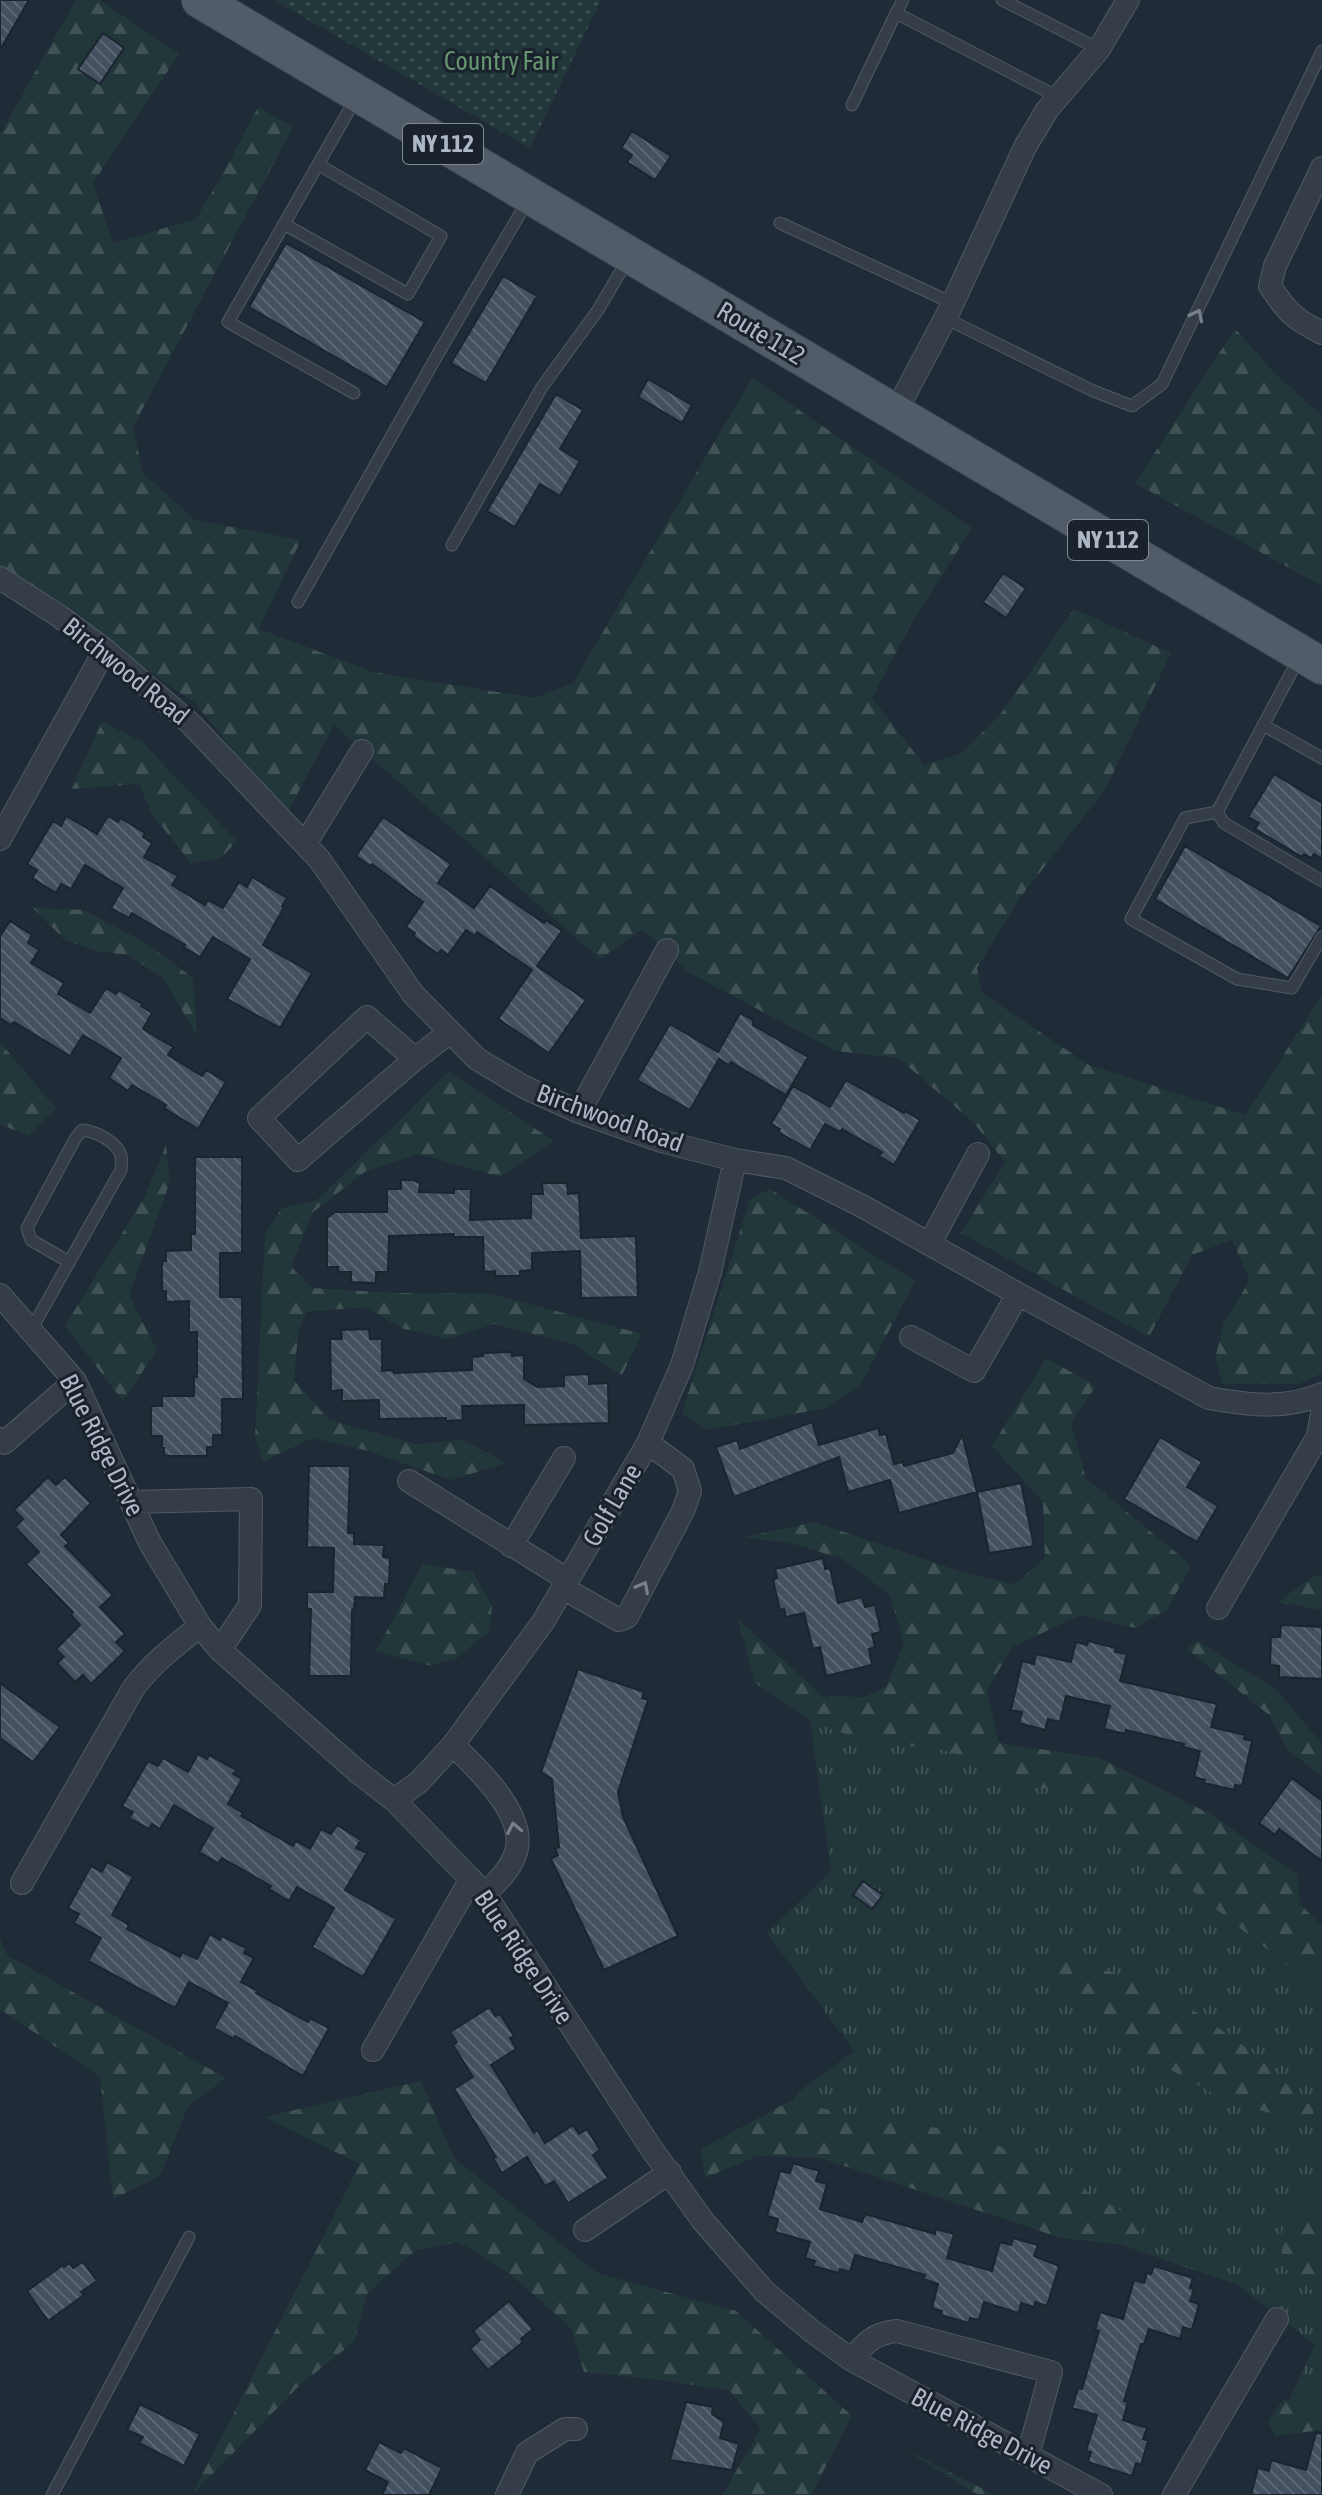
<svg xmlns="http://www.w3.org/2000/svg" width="1322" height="2495" viewBox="0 0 1322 2495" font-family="'Asap Condensed',sans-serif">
<defs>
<pattern id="grass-tufts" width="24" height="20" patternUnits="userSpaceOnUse" patternTransform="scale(2)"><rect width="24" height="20" fill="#223739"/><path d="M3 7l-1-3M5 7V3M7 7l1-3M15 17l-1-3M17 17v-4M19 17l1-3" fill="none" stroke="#405254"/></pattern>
<pattern id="forest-firs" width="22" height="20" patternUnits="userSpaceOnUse" patternTransform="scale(2)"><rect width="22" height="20" fill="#223739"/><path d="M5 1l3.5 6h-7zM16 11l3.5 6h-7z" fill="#405254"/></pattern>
<pattern id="park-dots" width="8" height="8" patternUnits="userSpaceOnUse" patternTransform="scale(2)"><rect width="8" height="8" fill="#223739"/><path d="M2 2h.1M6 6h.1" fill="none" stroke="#405254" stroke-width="1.8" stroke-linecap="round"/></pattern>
<pattern id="building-back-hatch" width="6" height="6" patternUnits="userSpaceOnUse" patternTransform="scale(2)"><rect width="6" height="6" fill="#435060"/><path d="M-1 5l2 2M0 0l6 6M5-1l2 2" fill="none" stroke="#5c6775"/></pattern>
</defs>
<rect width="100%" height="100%" fill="#202b38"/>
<path fill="url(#grass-tufts)" d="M808,1707L1107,1788L1322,1962V2423L1280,2419L1315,2345L1238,2285L774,2125L801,2090L854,2051L767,1933L831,1871Z"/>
<path fill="url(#forest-firs)" d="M76,0H100L179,54L93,183L113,243L196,219L226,168L258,107L293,127L133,427L143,473L195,520L301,540L259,629L373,672L535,698L573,683L752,378L972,528L911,624L872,698L924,765L962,753L1000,715L1074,609L1171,653L1105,790L1019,899L977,968L982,993L1089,1065L1245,1115L1322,995V1373L1299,1384H1223L1215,1359L1224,1322L1250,1280L1232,1240L1192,1255L1149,1337L961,1233L1005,1162L973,1122L898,1058L836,1051L688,972L642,929L600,959L334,725L286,815L195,703L0,569V134Z
M1235,329L1278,376L1322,416V586L1135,483Z
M102,722L141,741L237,841L221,858L191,863L152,814L139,784L71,789Z
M33,908L84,910L144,942L193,978L197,1036L163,978L128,955L96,951L65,940Z
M0,1042L56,1109L28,1136L0,1124Z
M449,1072L554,1141L500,1177L419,1154L366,1171L313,1212L291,1267L313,1288L397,1293L492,1294L642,1334L622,1375L585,1353L576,1345L494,1324L448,1339L401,1328L365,1307L306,1312L298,1334L294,1380L329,1420L416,1444L463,1440L506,1463L451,1480L365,1450L312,1438L263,1462L255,1438L265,1234L282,1208L317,1200Z
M166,1145L170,1182L129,1295L157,1350L123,1401L65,1326L145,1196Z
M770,1189L915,1281L860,1386L826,1408L708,1430L682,1413L750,1199Z
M1046,1358L1096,1386L1071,1423L1086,1478L1191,1565L1167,1610L1135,1628L1081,1615L1012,1647L987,1691L999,1743L1100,1758L1210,1814L1297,1874L1300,1904L1322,1926V1992L1083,1805L978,1761L943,1750L865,1741L815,1723L755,1683L738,1619L823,1696L864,1697L886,1687L904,1644L890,1595L843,1559L794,1544L745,1537L814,1522L965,1573L1015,1584L1045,1558L1043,1502L992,1446Z
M423,1564L473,1572L492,1606L489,1631L457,1658L431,1666L375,1651C393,1623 405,1593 423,1564Z
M1315,1575L1322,1576V1610L1278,1602Z
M1197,1641L1276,1689L1322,1744V1776L1288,1750L1269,1715L1187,1649Z
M0,1939L7,1955L226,2078L188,2106L160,2176L113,2199L100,2077L0,2009Z
M1035,1954L1115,1973L1193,2010L1251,2051L1314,2109L1311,2124L1226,2101L1101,2030Z
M421,2081L454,2158L597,2273L736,2311L852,2416L811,2495H722L761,2429L730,2391L669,2381L584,2372L571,2328L510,2274L459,2242L416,2250L367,2294L354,2342L300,2385L192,2495L360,2164L264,2117Z
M790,2101L882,2122L958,2130L1027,2157L1144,2224L1129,2245L1061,2238L820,2158L757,2156L705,2178L701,2149Z
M1322,2190V2222L1312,2255L1322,2261V2294L1313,2291L1283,2267C1278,2216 1283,2220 1322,2190Z
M1283,2400L1322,2404V2430L1275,2436L1268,2421Z
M900,2447L995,2495H978Z"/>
<path fill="url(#park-dots)" d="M274,0H601L530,148Z"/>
<path fill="url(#building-back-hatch)" stroke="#1b242f" stroke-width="2" d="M0,0H29L0,50Z
M103,33L124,48L100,84L78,69Z
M632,131L671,156L655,180L627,162L632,155L621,148Z
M286,243L425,322L387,387L249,307Z
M503,276L537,296L486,383L451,363Z
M648,379L692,405L682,423L638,397Z
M556,394L583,410L560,449L580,461L560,496L540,484L515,527L487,511Z
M1003,573L1026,588L1006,618L983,602Z
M1274,774L1322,803V859L1314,854L1311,858L1304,854L1302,857L1255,829L1259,823L1248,817Z
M66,816L97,834L108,816L118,822L120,818L145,833L143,837L152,843L144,857L178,876L172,885L205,905L208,900L223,908L239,882L247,887L252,877L287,898L282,906L284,907L263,945L312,973L280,1028L227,999L250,959L213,937L200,957L183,947L185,945L132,913L129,918L111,908L123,888L85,865L71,889L61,884L56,893L32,878L37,870L27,864L53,821L61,826Z
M383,817L451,864L438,883L474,908L490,886L544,923L546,920L562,931L537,966L586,1000L549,1053L498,1019L532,970L477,932L475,936L466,930L448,955L441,950L438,954L413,936L415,933L406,927L423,902L372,864L370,866L356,856Z
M1185,846L1321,926L1288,978L1155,899Z
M10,921L32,935L28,943L39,950L31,963L64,983L58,994L90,1013L106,988L116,994L119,990L142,1004L141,1006L152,1013L143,1029L173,1047L168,1055L202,1076L206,1070L226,1082L198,1129L164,1108L166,1105L132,1085L128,1091L109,1078L121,1058L83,1035L70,1056L14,1022L11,1025L0,1018V936Z
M740,1013L753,1020V1025L808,1057L786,1095L731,1062L729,1065L719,1059L690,1110L637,1080L670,1024L718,1052Z
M846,1080L904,1113L905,1111L920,1120L894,1165L879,1156L882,1152L842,1129L840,1132L825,1124L810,1150L778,1132L780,1129L771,1124L793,1086L830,1107Z
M195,1157H242V1253H220V1297H242L243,1399H222V1435H213V1447H207V1456H169L164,1455V1448H162V1436H151V1406H162V1396H194V1377H197V1332H189V1301L166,1302V1291H162V1261H166V1251L191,1250V1234H195Z
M401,1180H413L420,1183L419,1192L454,1193V1189H471L470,1220L531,1218V1194H543L542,1183H567L568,1194L579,1193L581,1238L636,1236L638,1297L581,1298L580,1251L532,1253V1270L520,1271V1276H495V1271L484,1272L483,1237H454V1234L389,1236L388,1272H376V1283L351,1282V1272H338V1267H327V1218L335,1212H387V1189H401Z
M369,1329L370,1339H382V1371L393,1370L394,1373L472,1370V1357L483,1356V1353L511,1352L512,1356L524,1355V1379L537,1387L564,1386V1375L589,1374V1384L608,1383L609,1423L524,1425V1405L462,1406L463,1420L446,1421V1418L379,1419V1400L342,1401V1390L331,1391L330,1339H342L341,1330Z
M812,1422L819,1445L878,1428L880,1435L886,1434L894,1464L903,1462L904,1466L953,1453L962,1435L977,1492L1021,1483L1034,1546L989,1553L977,1492L899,1513L890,1480L848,1492L839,1457L734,1497L716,1447L737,1440L740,1449Z
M1160,1437L1202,1462L1187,1487L1218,1506L1197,1542L1124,1499Z
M309,1466H350L348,1533H354V1544L384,1545L383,1557L390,1558L389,1584H385L384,1598L355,1597L354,1609L352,1610L351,1676H309L311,1609H307V1592H333L334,1548L307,1547Z
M48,1477L56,1485L65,1477L91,1503L61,1535L69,1543L65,1546L113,1595L100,1607L125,1634L116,1642L125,1651L91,1684L83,1675L75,1682L57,1663L64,1657L56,1649L80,1625L71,1615L73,1612L26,1564L39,1552L15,1527L23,1519L14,1510Z
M823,1558L825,1569L830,1568L838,1603L862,1597L865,1607L875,1605L881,1632L872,1634L875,1647L869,1649L872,1665L826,1676L820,1647L813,1649L804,1613L786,1617L784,1609L780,1610L773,1580L777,1578L775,1569Z
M1281,1625L1322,1627V1679L1279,1677V1666L1270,1665L1271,1637H1280Z
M1088,1641L1116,1648L1115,1652L1127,1654L1120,1681L1217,1704L1211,1727L1245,1735L1244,1739L1252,1741L1242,1786L1235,1785L1234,1790L1204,1783L1205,1780L1194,1777L1200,1751L1183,1747L1184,1744L1126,1730L1125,1734L1104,1729L1110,1706L1066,1696L1060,1722L1048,1719L1045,1730L1019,1723L1022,1712L1011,1710L1022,1661L1034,1664L1036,1654L1071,1662L1076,1642L1087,1645Z
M578,1669L644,1692L642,1698L648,1700L618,1792L623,1817L678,1936L604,1970L551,1859L558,1855L555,1849L559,1847L552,1779L541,1772Z
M0,1683L60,1727L33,1762L0,1738Z
M198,1754L207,1759L209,1755L236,1770L233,1774L242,1779L228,1804L243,1813L241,1816L293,1846L296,1841L310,1849L321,1829L331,1834L337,1825L361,1840L356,1848L367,1853L345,1890L396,1919L363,1977L312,1947L334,1908L297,1887L289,1901L269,1889L271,1886L222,1858L218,1863L199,1852L213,1828L174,1805L160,1829L152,1824L149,1829L129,1818L133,1812L122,1806L148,1761L158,1766L163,1758L188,1772Z
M1292,1778L1322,1801V1861L1279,1829L1275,1835L1259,1823Z
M107,1862L133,1877L112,1915L129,1925L127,1929L180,1957L182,1952L197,1959L210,1934L220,1940L222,1936L246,1948L244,1953L254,1958L241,1982L258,1991L256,1993L308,2022L310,2018L329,2028L303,2076L235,2036L234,2039L214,2028L228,2003L189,1982L175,2008L88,1961L101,1938L74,1923L79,1914L68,1908L91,1866L102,1872Z
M863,1881L883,1895L872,1909L853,1895Z
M490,2007L495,2016L500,2014L514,2036L510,2038L516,2049L491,2065L534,2133L537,2130L545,2143L573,2125L579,2134L587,2129L600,2150L593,2155L608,2178L568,2203L554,2181L545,2186L527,2157L502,2173L493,2158L496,2157L454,2089L473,2077L453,2045L457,2042L450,2032Z
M793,2163L819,2171L816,2181L827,2184L820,2209L862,2222L865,2214L935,2234L936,2229L954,2234L947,2258L992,2271L1000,2242L1011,2245L1013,2238L1038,2245L1034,2256L1059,2266L1047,2306L1035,2302L1034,2307L1021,2303L1019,2313L984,2302L979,2320L970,2318L969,2323L941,2315L942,2311L932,2308L938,2284L923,2279L925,2275L855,2255L850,2272L840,2269L839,2273L813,2266L815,2261L805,2258L810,2242L775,2232L778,2219L767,2216L780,2171L790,2173Z
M83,2262L97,2281L81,2292L84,2295L48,2321L27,2291L63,2265L64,2267L69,2263L73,2268Z
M1154,2266L1193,2278L1190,2288L1194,2289L1190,2301L1199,2304L1192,2330L1183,2327L1180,2339L1149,2329L1144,2344H1141L1124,2401L1128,2402L1123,2420L1147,2428L1143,2439L1148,2441L1141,2465L1136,2463L1132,2476L1088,2462L1091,2452L1086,2451L1097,2415L1072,2408L1078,2388L1082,2389L1099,2331L1095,2330L1100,2312L1123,2319L1134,2280L1144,2283L1147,2273L1151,2274Z
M509,2301L533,2329L521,2339L523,2342L488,2370L470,2349L480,2340L473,2331Z
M686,2402L713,2407L712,2414L724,2422L720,2438L739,2444L732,2470L670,2460Z
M140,2404L200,2434L184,2466L139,2443L143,2437L127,2430Z
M1316,2433L1322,2434V2495H1251L1258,2468L1269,2471L1271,2460L1306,2470Z
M379,2442L401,2453L404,2448L442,2468L429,2495H382L388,2482L365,2470Z"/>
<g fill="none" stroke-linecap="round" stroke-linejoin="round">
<defs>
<path id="lane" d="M903,0L896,13L1058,97
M1002,0L1099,49
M852,105L896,13
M780,223L952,303
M284,224L408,294L441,236L319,165
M945,318L1091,390L1132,406L1162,384L1322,51
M354,393L228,322L356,98
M452,545L542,387L598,310L628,259
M298,602L439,352L528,200
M1263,725L1322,758
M1217,812L1185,818L1131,919L1237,979L1292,988L1322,937
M1217,812L1299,658
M1217,812L1224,823L1322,881
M31,1330L121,1170C121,1166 122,1161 121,1156C118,1142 95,1131 82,1130L75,1139L27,1228L31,1240L69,1262
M52,2495L189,2237"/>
<path id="street" d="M1322,168L1275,266L1270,286C1287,312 1294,319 1322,333
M895,413L949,311L1025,147L1047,110L1099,49L1128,0
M0,578L59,616L105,650L191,724L319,859L413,994L477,1059L524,1087L579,1112L661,1141L735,1160L786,1168L862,1206L1018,1294L1209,1398C1248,1405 1284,1410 1322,1394
M0,839L105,650
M305,844L362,751
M367,1017L415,1059L298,1160L259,1118Z
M415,1059L450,1032
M579,1112L667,950
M930,1243L978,1154
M0,1295L75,1381L150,1543L200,1626L220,1650L359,1773L394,1800L485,1894L651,2148L703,2221L765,2292L813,2332L852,2360L1101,2495
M911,1337L974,1371L1018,1294
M0,1439L4,1443L75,1381
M409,1481L568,1580
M131,1502L251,1499L250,1605L220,1650
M511,1546L564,1458
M563,1588L619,1620L627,1617L683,1511L690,1491L683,1469L648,1443
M1218,1608L1318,1436L1322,1413
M453,1745C477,1768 530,1817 515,1855C509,1871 497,1882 485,1894
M394,1800L419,1782L453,1745L543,1622L648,1443L682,1365L710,1272L735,1160
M22,1883L133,1689C151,1664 176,1645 200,1626
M373,2050L471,1879
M585,2230L670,2172
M852,2360C865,2342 875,2333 897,2331L1051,2372L1028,2455
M507,2495L527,2453L565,2429H576
M1174,2495L1277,2319"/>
<path id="primary" d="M200,0L1322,666"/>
</defs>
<use href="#lane" stroke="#515a66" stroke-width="13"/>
<use href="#street" stroke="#515a66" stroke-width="24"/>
<use href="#primary" stroke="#3d4652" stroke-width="38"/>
<use href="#lane" stroke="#343d48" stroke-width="11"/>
<use href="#street" stroke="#343d48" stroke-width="22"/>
<use href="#primary" stroke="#525c68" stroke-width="36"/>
</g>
<defs><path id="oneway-chevron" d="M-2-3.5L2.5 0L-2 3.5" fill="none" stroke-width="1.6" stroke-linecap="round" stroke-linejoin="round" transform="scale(2)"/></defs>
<g stroke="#77808d">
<use href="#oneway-chevron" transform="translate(1197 315) rotate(-64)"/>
<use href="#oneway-chevron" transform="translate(643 1587) rotate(-62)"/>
<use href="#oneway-chevron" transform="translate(514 1828) rotate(-101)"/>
</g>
<g text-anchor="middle" stroke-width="6" stroke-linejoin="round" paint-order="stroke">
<g fill="#19222d" stroke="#818a97" stroke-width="2">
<rect x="403" y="124" width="80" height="40" rx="6"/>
<rect x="1068" y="520" width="80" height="40" rx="6"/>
</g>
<g font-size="24" font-weight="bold" fill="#aeb7c5">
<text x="443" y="152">NY 112</text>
<text x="1108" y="548">NY 112</text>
</g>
<g font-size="26" fill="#669570" stroke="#19222d">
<text x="501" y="70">Country Fair</text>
</g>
<g font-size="26" fill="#aeb7c5" stroke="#19222d">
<text transform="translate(761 333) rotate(31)" y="9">Route 112</text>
<text transform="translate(126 671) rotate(39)" y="9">Birchwood Road</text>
<text transform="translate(610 1118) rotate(20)" y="9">Birchwood Road</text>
<text transform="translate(102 1445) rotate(63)" y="9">Blue Ridge Drive</text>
<text transform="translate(612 1505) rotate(-60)" y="9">Golf Lane</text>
<text transform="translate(524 1957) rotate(56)" y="9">Blue Ridge Drive</text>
<text transform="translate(982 2431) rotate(28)" y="9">Blue Ridge Drive</text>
</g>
</g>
</svg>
